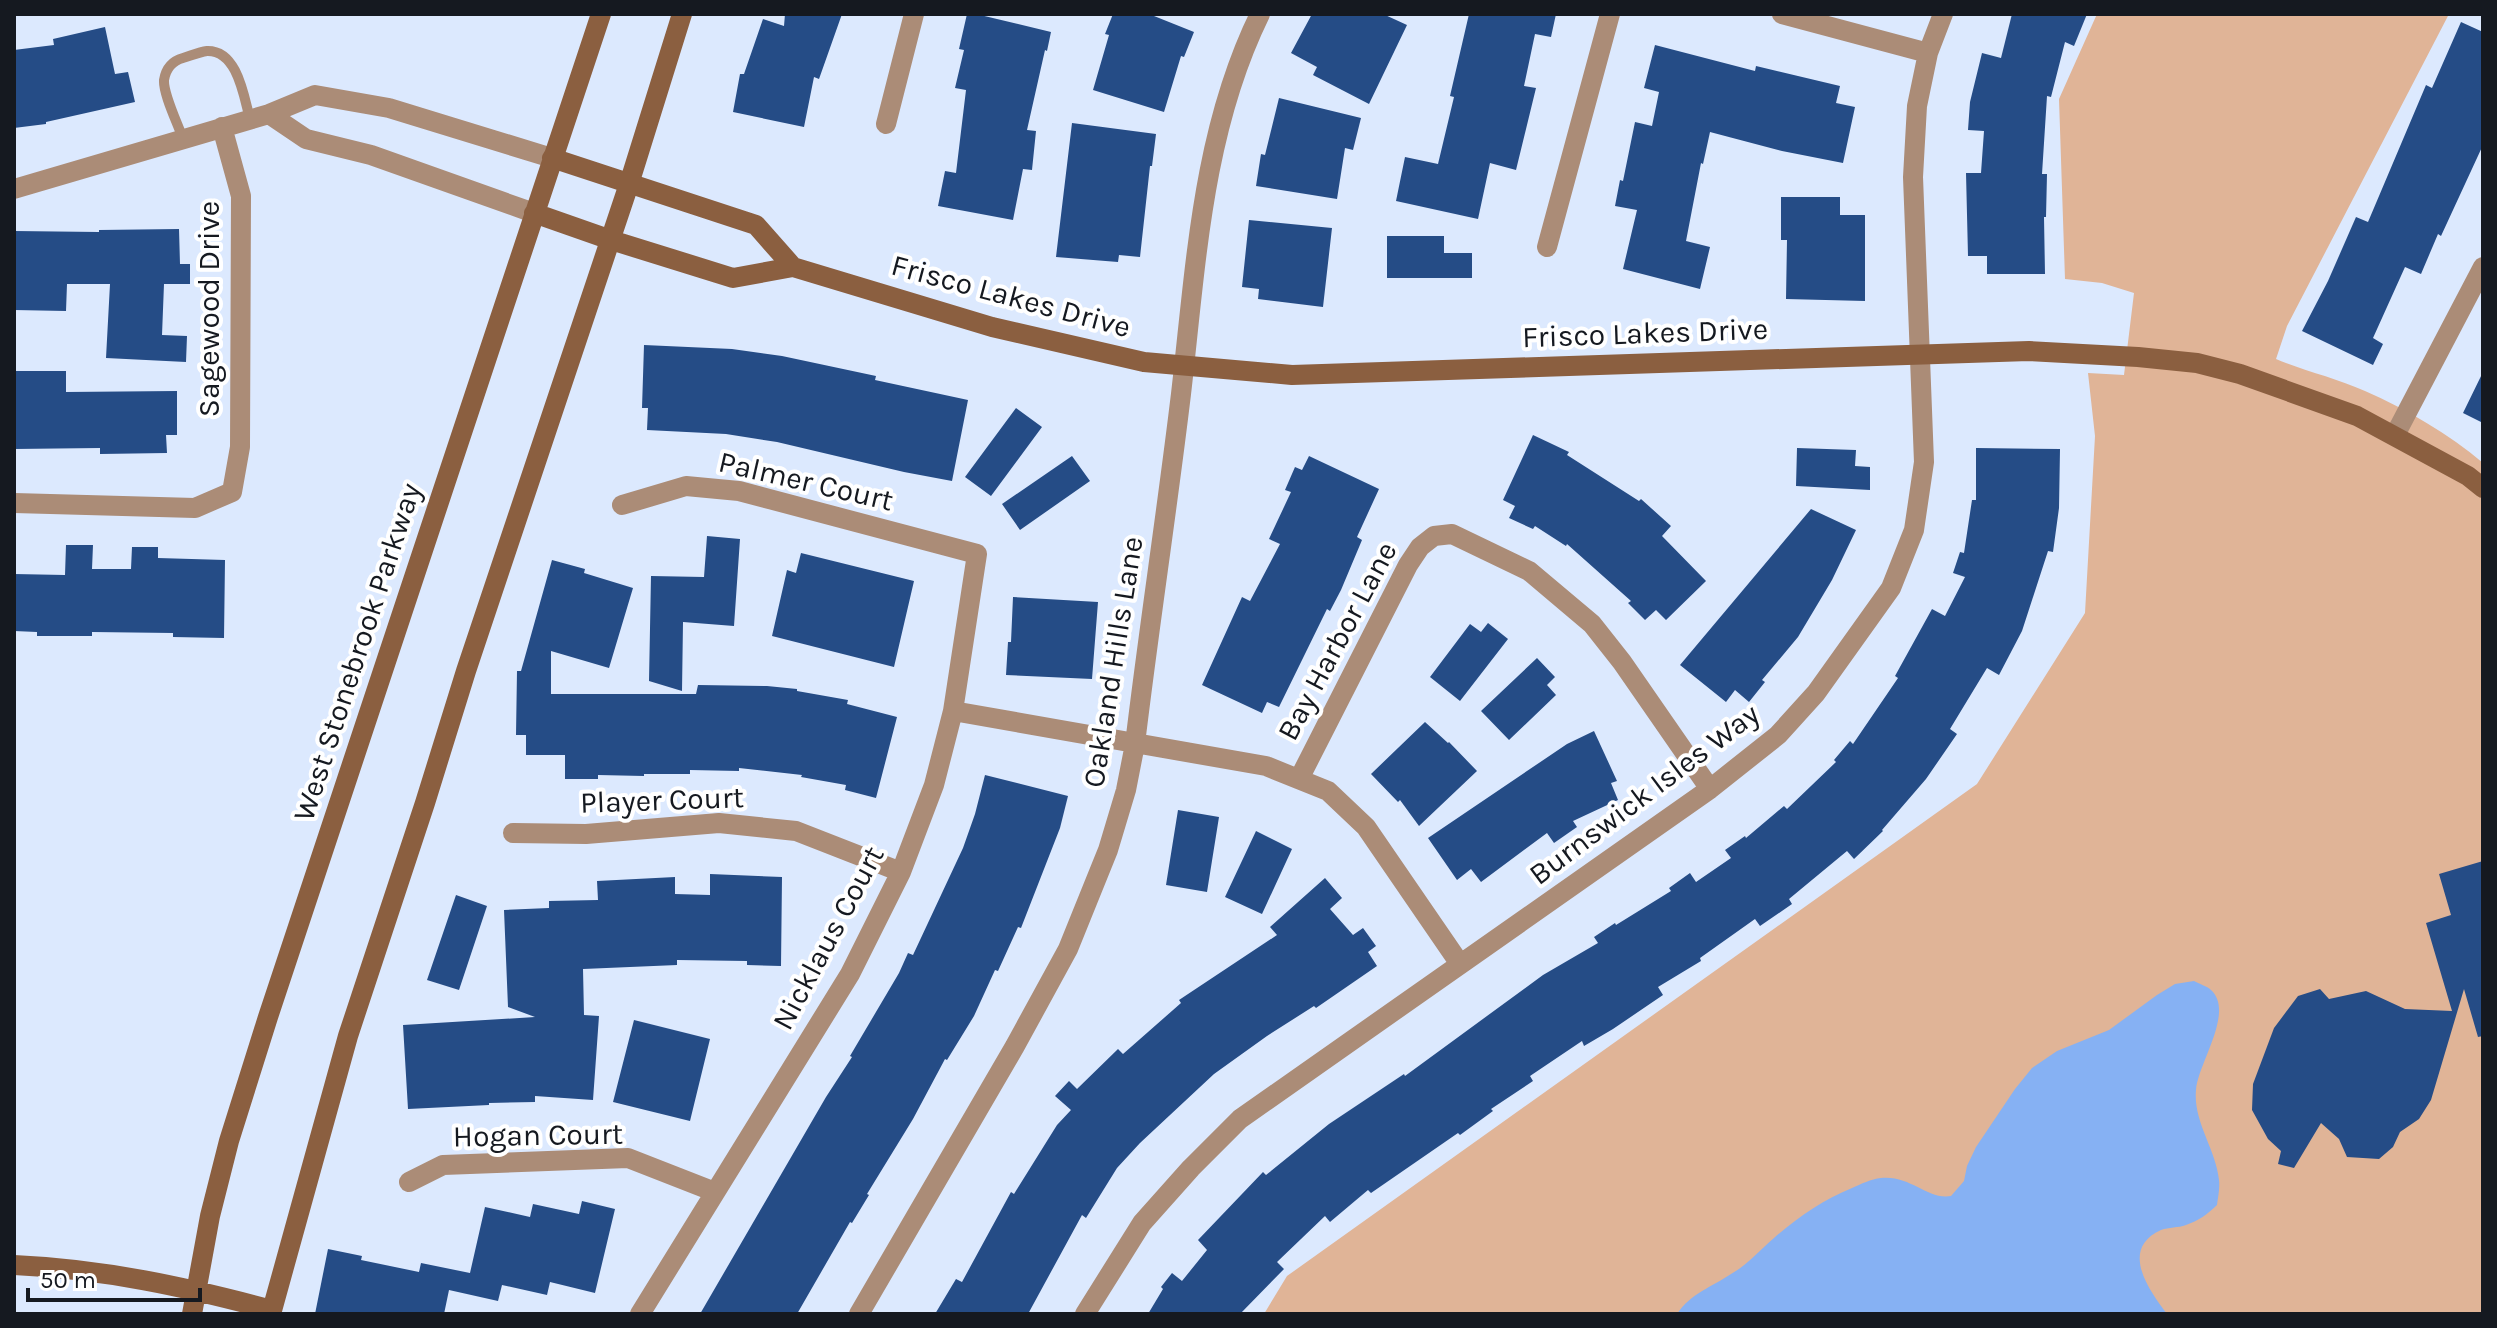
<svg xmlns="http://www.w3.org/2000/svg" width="2497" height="1328" viewBox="0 0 2497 1328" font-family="Karla,sans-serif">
<rect width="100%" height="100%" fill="#dce9fe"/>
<path fill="#e0b497" d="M2097,14H2449L2287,326L2276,359C2305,371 2336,378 2365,391C2406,409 2449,434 2483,463V1314H1264L1287,1276L1977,784L2085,613L2095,436L2088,373L2124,375L2134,293L2102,283L2065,279L2059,99Z"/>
<path fill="#86b1f3" d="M2194,981C2199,984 2207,986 2211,990C2235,1012 2198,1063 2196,1090C2193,1122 2216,1149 2219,1180C2220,1188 2218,1197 2217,1205C2208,1214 2198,1221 2186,1225C2178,1228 2169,1227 2161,1230C2119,1249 2149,1290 2167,1314H1677C1691,1293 1712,1287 1731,1274C1747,1265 1760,1250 1774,1238C1798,1217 1823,1200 1852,1188C1861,1184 1871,1179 1881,1178C1911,1175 1927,1200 1951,1196L1964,1181L1967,1166L1976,1147L2015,1089L2032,1068L2057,1051L2109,1030L2157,995L2175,984Z"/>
<path fill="#254c86" d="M785,14H842L819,79L814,77L804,127L733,112L740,74H744L763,19L784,26Z
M967,14H976L1051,32L1047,51L1045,50L1027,130L1036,131L1032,170L1023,169L1013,220L938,206L945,171L956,173L966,90L955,88L964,50L959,49Z
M1113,14H1149L1194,32L1184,57L1181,56L1164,112L1093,90L1109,35L1105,34Z
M1312,14H1383L1407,25L1369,104L1313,75L1317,67L1291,53Z
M1469,14H1556L1551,37L1535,34L1524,86L1536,88L1516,170L1490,163L1478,219L1396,201L1405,157L1438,164L1454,97L1450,96Z
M2012,14H2087L2074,46L2065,42L2051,97L2047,96L2042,174H2047L2046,217H2044L2045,274H1987V256H1968L1966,173H1981L1984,131L1968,130L1970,102L1982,53L2001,58Z
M2461,22L2483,32V145L2441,236L2438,234L2421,274L2405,267L2373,338L2383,344L2373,365L2302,331L2328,281L2356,217L2368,222L2426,85L2432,88Z
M105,27L115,74L128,72L135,102L46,122V124L14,128V50L54,45L53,39Z
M1655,45L1755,71L1756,66L1840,86L1836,103L1855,107L1843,163L1782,151L1710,132L1703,164L1701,163L1686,241L1710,247L1700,289L1623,269L1637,210L1615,206L1620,180L1623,181L1635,122L1652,126L1659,92L1644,88Z
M1279,98L1361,118L1353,150L1345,148L1337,199L1256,186L1261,154L1265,155Z
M1072,123L1156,134L1152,166H1150L1140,257L1119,255L1118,262L1056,257Z
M1781,197H1840V215H1865V301L1786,299L1787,240H1781Z
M1249,220L1332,228L1323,307L1258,299L1259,289L1242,287Z
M179,229L180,264H190V284H164L162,335L187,336L186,362L106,358L110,284H67L66,311L14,310V231L99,232V230Z
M1387,236H1444V253H1472V278H1387Z
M644,345L732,349L782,356L876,376L875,380L968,400L952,481L904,472L777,442L726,434L647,430L648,408H642Z
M14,371H66V392L177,391V435H166L167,453L100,454V448L14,449Z
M2483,372V423L2463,413Z
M1016,408L1042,427L991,496L965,477Z
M1533,435L1569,452L1567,455L1639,501L1641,499L1671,526L1662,536L1706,581L1666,620L1656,610L1645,620L1628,603L1631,601L1567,544L1566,546L1535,526L1533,529L1509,518L1515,506L1503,500Z
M1797,448L1856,450L1855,466L1870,467V490L1796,486Z
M1976,448L2060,449L2059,508L2053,552L2048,551L2022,631L1999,675L1987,668L1950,729L1957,734L1926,779L1882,830L1883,831L1854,859L1847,851L1789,899L1792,904L1760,926L1755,919L1700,958L1701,961L1658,987L1663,995L1613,1029L1584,1046L1582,1041L1530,1076L1533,1081L1491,1109L1493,1111L1460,1135L1458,1133L1371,1193L1368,1190L1330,1222L1325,1216L1277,1262L1284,1269L1240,1314H1148L1163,1289L1161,1287L1172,1273L1182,1281L1207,1250L1198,1240L1263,1172L1266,1175L1329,1124L1404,1074L1405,1076L1543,975L1598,943L1594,937L1615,923L1616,925L1671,891L1669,888L1690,873L1696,882L1731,858L1725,850L1745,836L1746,838L1784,806L1787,809L1836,762L1834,760L1850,741L1853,744L1898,678L1895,676L1932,609L1945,616L1965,577L1953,573L1960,552L1964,553L1972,500H1976Z
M1072,456L1090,481L1020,530L1002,504Z
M1309,456L1379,489L1357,537L1362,540L1341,590L1330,611L1327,609L1279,707L1267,702L1262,713L1202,685L1242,597L1250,601L1280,544L1269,539L1291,492L1285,490L1295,467L1302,470Z
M1811,509L1856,530L1832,580L1798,637L1762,680L1765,682L1749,702L1735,690L1726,702L1680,665Z
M707,536L740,539L734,626L683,622L682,691L649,681L651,576L704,577Z
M66,545H93L92,569H131L132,547H158V558L225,560L224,638L173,637V633L92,632V636H37V632L14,631V574L65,575Z
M801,553L914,581L894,667L772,636L787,570L796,573Z
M552,560L585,569L584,573L633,588L609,668L551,651V694H696L698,685L767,686L797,689V691L848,700L847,704L897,717L876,798L845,790L846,785L801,777L802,775L739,768V771L690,770V774H644V776L598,775V779H565V755H526V735H516L517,671H521Z
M1013,597L1098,602L1092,679L1006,675L1008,642H1011Z
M1488,623L1508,639L1460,701L1430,677L1470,624L1481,632Z
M1537,658L1555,677L1547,685L1556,695L1509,740L1481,711Z
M1425,722L1448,743L1449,742L1477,771L1419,826L1400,800L1398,802L1371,774Z
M1594,731L1617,781L1611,783L1618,800L1573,821L1577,827L1554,843L1547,833L1481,882L1471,869L1457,880L1428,838L1567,744Z
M985,775L1068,796L1060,828L1021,928L1018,927L998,971L995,970L974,1016L947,1060L945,1059L913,1119L867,1194L869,1195L852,1223L850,1222L797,1314H700L826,1097L852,1057L850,1056L899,973L908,953L913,955L963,848L975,814Z
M1178,810L1219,817L1207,892L1166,885Z
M1256,831L1292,849L1262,914L1225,897Z
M2483,861V1036L2478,1037L2464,989L2431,1100L2419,1119L2400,1132L2393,1147L2379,1159L2347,1157L2339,1139L2321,1123L2294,1168L2278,1164L2281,1151L2268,1139L2252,1110L2253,1084L2274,1028L2298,996L2320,989L2329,999L2366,991L2405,1009L2452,1011L2426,923L2451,915L2439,874Z
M710,874L782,877L781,966L747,965V961L677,960V965L583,969L584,1015L599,1016L593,1100L535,1096V1102L489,1103V1105L408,1109L403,1025L535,1017L508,1007L504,910L549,908V901L598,900L597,881L675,877V894L710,895Z
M1325,878L1342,898L1330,909L1353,935L1363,928L1376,946L1368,952L1377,966L1316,1008L1314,1006L1267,1036L1214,1074L1140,1143L1117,1168L1086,1218L1082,1215L1028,1314H935L956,1279L962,1282L1011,1192L1014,1194L1057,1125L1071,1110L1055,1096L1069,1081L1077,1089L1118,1049L1123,1054L1181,1003L1179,1000L1277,935L1270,927Z
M456,895L487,906L459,990L427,980Z
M634,1020L710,1039L690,1121L613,1102Z
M582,1201L615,1209L595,1293L550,1282L547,1295L502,1285L498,1301L449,1290L444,1314H315L328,1249L362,1256L361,1260L419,1272L421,1263L470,1273L485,1207L530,1217L533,1204L579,1214Z"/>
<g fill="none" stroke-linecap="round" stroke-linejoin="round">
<path stroke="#ab8c77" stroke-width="10" d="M183,139C178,124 163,94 164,80C166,68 172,61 183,58C190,56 199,52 207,51C238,50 244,98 250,119"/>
<path stroke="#ab8c77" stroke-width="20" d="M1782,14L1928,53
M269,114L306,139L371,155L534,213
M886,124L914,14
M14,189L269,114L315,95L389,108L552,158
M1547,247L1610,14
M2395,435L2483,267
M14,503L195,508L232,492L240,447L241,196L222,127
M622,505L686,486L739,491L977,554L953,711L934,785L901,872L850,974L640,1314
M953,711L1266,766L1328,791L1366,827L1460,964
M1299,779L1408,565L1420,547L1434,536L1452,534L1529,571L1592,624L1622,662L1710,789
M513,833L586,834L719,823L796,831L901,872
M409,1182L443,1165L628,1158L715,1192
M859,1314L1015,1046L1068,949L1108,850L1126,790L1135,744C1149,627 1167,511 1181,394C1196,265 1202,132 1260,14
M1085,1314L1142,1223L1191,1168L1240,1119L1710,789L1778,735L1816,693L1891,588L1914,530L1924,462L1913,177L1917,106L1928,53L1943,14"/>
<path stroke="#8b5f40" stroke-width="20" d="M552,158L756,225L793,267
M534,213L611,240L733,278L793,267L992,327L1144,362L1292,375L2029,351L2138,357L2197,363L2240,374L2357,416L2468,476L2483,488
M14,1265C104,1269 186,1287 272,1310
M192,1314L210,1216L229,1141L268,1017L601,14
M271,1314L348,1036L425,803L466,671L629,184L682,14"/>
</g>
<g text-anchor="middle" stroke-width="8" stroke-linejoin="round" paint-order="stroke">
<g font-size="30" fill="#151920" stroke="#fff">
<text transform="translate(1011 296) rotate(15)" y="10">Frisco Lakes Drive</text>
<text transform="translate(209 309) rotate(-90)" y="10">Sagewood Drive</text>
<text transform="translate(1645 333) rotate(-2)" y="10">Frisco Lakes Drive</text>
<text transform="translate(806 481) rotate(13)" y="10">Palmer Court</text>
<text transform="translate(1337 641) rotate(-62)" y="10">Bay Harbor Lane</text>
<text transform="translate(357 652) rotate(-72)" y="10">West Stonebrook Parkway</text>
<text transform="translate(1113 662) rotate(-81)" y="10">Oakland Hills Lane</text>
<text transform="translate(1644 794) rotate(-37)" y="10">Burnswick Isles Way</text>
<text transform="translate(662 800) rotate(-2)" y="10">Player Court</text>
<text transform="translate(828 938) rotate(-62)" y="10">Nicklaus Court</text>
<text transform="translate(538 1135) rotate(-1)" y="10">Hogan Court</text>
</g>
</g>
<rect width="2497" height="1328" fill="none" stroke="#151920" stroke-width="32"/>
<path d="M28 1288v12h172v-12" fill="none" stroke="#151920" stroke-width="4"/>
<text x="40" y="1288" font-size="24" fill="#151920" stroke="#ffffff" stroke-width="6" paint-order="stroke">50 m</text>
</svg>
